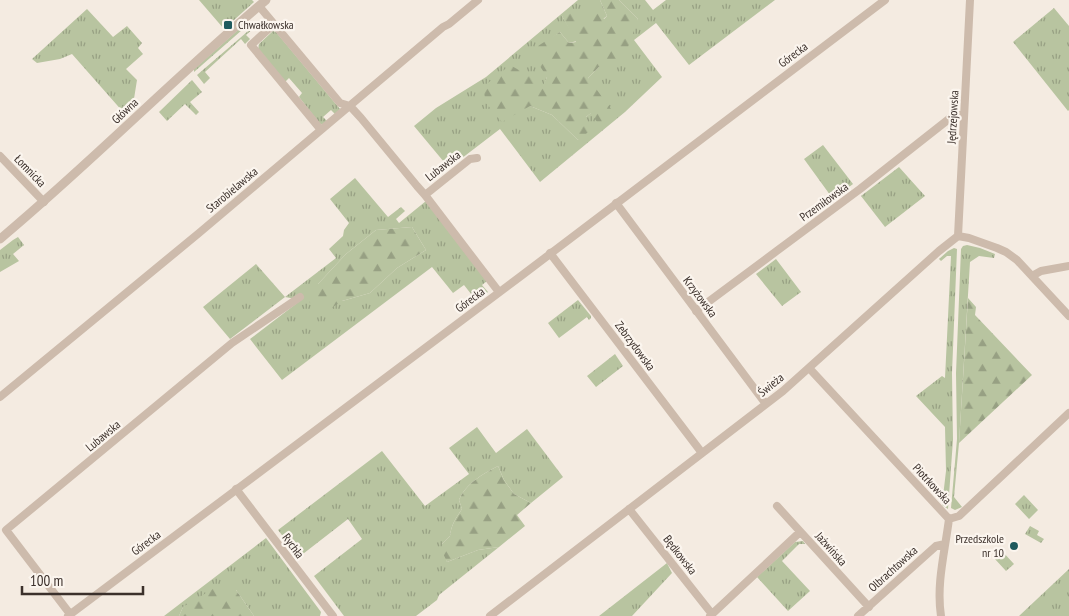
<svg xmlns="http://www.w3.org/2000/svg" width="1069" height="616" viewBox="0 0 1069 616" font-family="'PT Sans Narrow',sans-serif">
<defs>
<pattern id="grass-tufts" width="24" height="20" patternUnits="userSpaceOnUse" patternTransform="scale(1.25)"><rect width="24" height="20" fill="#b8c4a0"/><path d="M3 7l-1-3M5 7V3M7 7l1-3M15 17l-1-3M17 17v-4M19 17l1-3" fill="none" stroke="#97a083"/></pattern>
<pattern id="forest-firs" width="22" height="20" patternUnits="userSpaceOnUse" patternTransform="scale(1.25)"><rect width="22" height="20" fill="#b8c4a0"/><path d="M5 1l3.5 6h-7zM16 11l3.5 6h-7z" fill="#97a083"/></pattern>
</defs>
<rect width="100%" height="100%" fill="#f4ebe1"/>
<path fill="url(#grass-tufts)" fill-rule="evenodd" d="M199,0H252L254,2L224,29Z
M578,0H600L607,16L603,19L562,16L577,41L569,43L560,32L552,38L547,77L542,90L535,91L530,106L552,115L578,140L586,117L592,112L600,124L588,78L599,67L638,19L619,0H645L653,10L666,0H775L689,65L656,23L634,40L662,77L625,112L540,182L500,129L449,168L414,126L436,108L486,77Z
M1054,8L1069,26V110L1068,111L1013,42Z
M87,9L113,37L127,26L142,43L138,48L143,54L126,69L137,80L133,105L124,113L72,54L60,59L37,63L32,59Z
M261,20L263,25L258,27L256,26L246,35L250,39L245,44L241,39L205,72L210,78L204,84L197,75Z
M248,21L250,23L194,72V69Z
M273,31L276,32L340,109L336,115L331,110L323,117L327,121L324,124H320L299,97L302,93L289,78L285,82L258,50L259,44Z
M192,80L202,92L190,102L199,112L196,115L185,104L167,121L159,112Z
M823,145L853,184L833,199L804,159Z
M899,167L925,196L885,227L861,196Z
M355,178L388,217L401,207L405,211L396,219L399,223L426,201L487,281L482,285L488,292L474,303L473,301L475,299L464,285L453,293L432,267L282,380L250,339L301,300L285,297L230,339L203,307L256,264L285,297L336,258L329,249L343,236L344,230L349,223L330,199ZM412,227L426,250L397,268L370,293L342,301L318,284L346,254L376,230Z
M18,237L24,245L13,254L19,261L0,272V250L13,240Z
M967,245L980,248L995,254L994,258L979,256L970,262L959,443L954,497L962,507L955,510L951,508L957,439L956,373L961,249L963,246Z
M954,248L957,249L952,373L953,440L948,509L942,505L946,471L945,427L916,396L942,376L945,378L951,256H947L941,261L939,259L948,251Z
M776,259L801,292L782,306L756,274Z
M578,300L591,316V318L589,320L587,317L559,338L548,323Z
M615,354L623,366L596,387L587,376Z
M477,427L496,453L527,429L563,477L531,503L514,494L504,480L498,466C483,474 466,483 459,500L462,509C456,518 451,525 450,536L442,544L447,562L478,550L499,547L439,595L437,600L416,616H344L314,576L362,539L348,519L299,557L278,530L382,451L425,506L469,474L449,448Z
M1024,495L1038,510L1029,519L1015,504Z
M1030,526L1039,531L1037,535L1044,539L1041,543L1025,534Z
M266,538L321,612L320,616H254L236,590L183,607L179,616H164Z
M803,541L805,544H799L782,561L810,591L788,611L757,577L795,542Z
M1002,551L1014,564L1006,571L994,558Z
M667,563L672,573L632,616H599Z
M1069,569V616H1019Z"/>
<path fill="url(#forest-firs)" d="M600,0H619L638,19L626,53L610,68L599,67L588,78L614,113L599,125L591,113L586,117L591,130L578,140L552,115L530,106L502,122L486,103L483,87L510,65L533,78L535,90H541L547,77L530,51L560,32L569,43L576,42L562,16L572,10L597,11L604,19L607,16Z
M412,227L426,250L397,268L370,293L342,301L324,313L309,302L318,284L346,254L376,230Z
M968,298L976,307L975,315L1032,375L959,443Z
M498,466L504,480L514,494L531,503L517,515L525,526L499,547L478,550L447,562L442,551V544L450,536C451,525 456,518 462,509L459,500C466,483 483,474 498,466Z
M221,584L236,590L254,616H179L183,607Z"/>
<g fill="none" stroke-linecap="round" stroke-linejoin="round">
<path stroke="#cdbbac" stroke-width="8" d="M259,6L340,103L350,106L361,118L417,186L425,195L499,292
M274,24L251,45L321,130
M0,156L44,202
M425,195L470,159L477,158
M616,203L766,404
M958,236L970,0
M550,253L702,453
M1032,276L1041,271L1069,266
M696,311L860,189L954,115H964
M809,368L949,519
M0,397L199,233L443,27L449,24L478,0
M236,489L333,616
M777,506L869,607
M629,509L712,614
M949,519L959,516L1069,413
M70,614L6,530L232,343L300,297
M68,616L521,276L885,0
M490,616L783,391L939,251L958,236L969,238L997,248L1006,252L1017,260L1069,316
M710,616L800,532
M858,616L936,546L945,544
M941,616C936,584 945,551 949,519"/>
<path stroke="#cdbbac" stroke-width="9" d="M0,239C91,163 175,77 266,0"/>
</g>
<g fill="#1f5a5e" stroke="#fbf5ee" stroke-width="2">
<rect x="223" y="20" width="10" height="10" rx="2.5"/>
<circle cx="1014" cy="546" r="5"/>
</g>
<g text-anchor="middle" stroke-width="4.5" stroke-linejoin="round" paint-order="stroke">
<g font-size="12" fill="#3b302b" stroke="#fbf5ee" text-anchor="start">
<text x="238" y="29">Chwałkowska</text>
<text x="1004" y="543" text-anchor="end">Przedszkole<tspan x="1004" dy="14">nr 10</tspan></text>
</g>
<g font-size="12" fill="#3b302b" stroke="#fbf5ee">
<text transform="translate(793 55) rotate(-37)" y="4">Górecka</text>
<text transform="translate(125 111) rotate(-43)" y="4">Główna</text>
<text transform="translate(953 117) rotate(-87)" y="4">Jędrzejowska</text>
<text transform="translate(443 166) rotate(-38)" y="4">Lubawska</text>
<text transform="translate(30 171) rotate(46)" y="4">Łomnicka</text>
<text transform="translate(232 190) rotate(-40)" y="4">Starobielawska</text>
<text transform="translate(824 202) rotate(-36)" y="4">Przemiłowska</text>
<text transform="translate(700 297) rotate(53)" y="4">Krzyżowska</text>
<text transform="translate(470 300) rotate(-37)" y="4">Górecka</text>
<text transform="translate(635 346) rotate(53)" y="4">Zebrzydowska</text>
<text transform="translate(771 385) rotate(-39)" y="4">Świeża</text>
<text transform="translate(103 436) rotate(-40)" y="4">Lubawska</text>
<text transform="translate(932 484) rotate(47)" y="4">Piotrkowska</text>
<text transform="translate(146 543) rotate(-37)" y="4">Górecka</text>
<text transform="translate(293 546) rotate(53)" y="4">Rychła</text>
<text transform="translate(831 549) rotate(48)" y="4">Jaźwińska</text>
<text transform="translate(680 555) rotate(52)" y="4">Będkowska</text>
<text transform="translate(893 569) rotate(-42)" y="4">Olbrachtowska</text>
</g>
</g>
<path d="M22 586v8h121v-8" fill="none" stroke="#3b302b" stroke-width="2.5"/>
<text x="30" y="586" font-size="15" fill="#3b302b" stroke="#fbf5ee" stroke-width="4" paint-order="stroke">100 m</text>
</svg>
